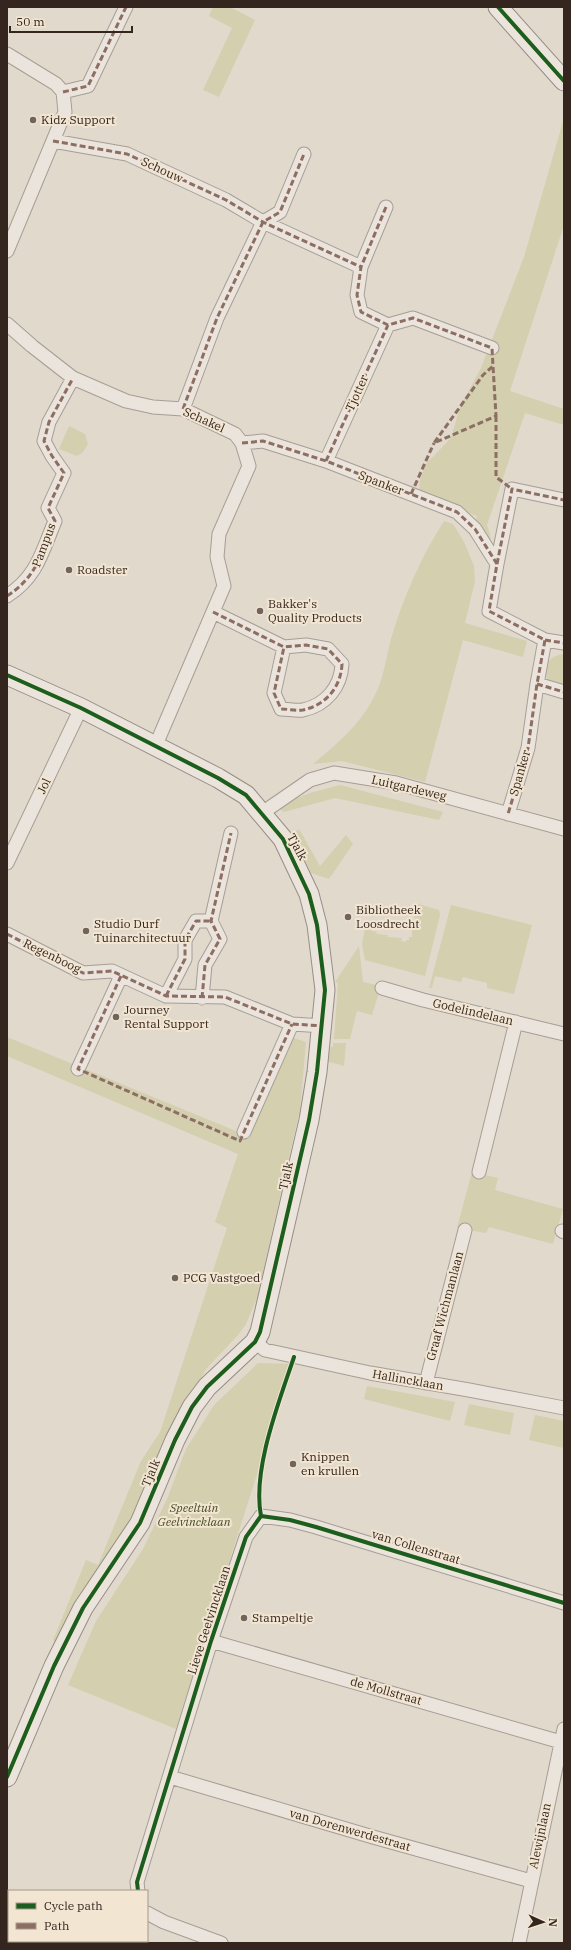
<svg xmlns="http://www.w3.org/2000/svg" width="571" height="1950" viewBox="0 0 571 1950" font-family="'IBM Plex Serif',serif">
<rect width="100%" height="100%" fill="#e1d9cc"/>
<path fill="#d3cfaf" d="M213,7H230L255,20L219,97L203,90L232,28L209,16Z
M564,118V225L510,391L564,409V425L525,413L487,525L490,534L491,545L475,525L477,516L419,493L420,480L426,464L451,438L460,407L481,368L524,257Z
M69,426L85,434L88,444L83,452L77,456L59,449Z
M444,521L453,524L464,542L474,566L475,581L465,623L527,641L523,657L463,640L425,782L342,761L313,764C337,744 361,724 375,695C384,678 386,657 391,639C403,598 421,557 444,521Z
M564,654V687L550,684C541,670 547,655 564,654Z
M340,785L443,812L439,820L335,798L284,812L276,806L310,793Z
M299,829L320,866L346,835L353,844L329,879L311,873L293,833Z
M418,904L439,910L440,915L425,976L365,960L362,944L365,929L377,932L376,934L388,935L387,937L402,938L401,941L406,942V940H409V937H412V925L415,926L416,919L414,918Z
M451,905L532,925L514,994L487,988V983L463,977L461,982L435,976L432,988H429Z
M359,946L363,982L381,986L372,1015L357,1011L350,1039H334L338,983L335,982Z
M7,1037L248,1136L291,1037L306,1042L300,1109L257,1298L246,1324L238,1335L206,1369L189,1400L137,1514L55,1642L53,1640L86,1560L98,1565L141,1461L160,1432L227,1228L215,1222L238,1154L7,1056Z
M333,1043H346L344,1066L326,1061L327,1046L333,1047Z
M472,1172L498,1178L495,1190L563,1209L553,1244L489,1227L486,1233L457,1228Z
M258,1363L292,1364L176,1729L68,1685L96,1621L143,1549L167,1499L186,1449L214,1405Z
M367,1386L455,1402L450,1421L364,1399Z
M469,1404L514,1413L510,1435L464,1425Z
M535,1415L564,1421V1448L529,1440Z"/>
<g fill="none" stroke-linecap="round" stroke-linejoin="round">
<defs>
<path id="street" d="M7,54L56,84L63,92L65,112L7,251
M63,92L88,86L126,7
M53,141L127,154L226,200L263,222L361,267
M386,207L361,267L357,295L361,312L388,325L413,318L492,348
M7,324L32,346L73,378L126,401L153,407L183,409L235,434L242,443L249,466L219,534L217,557L224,586L155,747
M183,409L217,318L263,222L280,212L304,154
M242,443L263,441L326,461L457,512L475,529L497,564L489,611L545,640L537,684L528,748L508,814
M326,461L388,325
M497,564L512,489L564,500
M7,596C37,577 42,552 55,521L48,508L64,473L52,456L44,441L49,422L73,378
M213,612L284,647L306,645L328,649L342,664C341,687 326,705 303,710C296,711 288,709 281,709L274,693L284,647
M545,640L564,643
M537,684L564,692
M262,813L310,780L334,773L396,783L564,829
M7,863L81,708
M7,934L83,973L112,971L166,996L225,997L292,1024L324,1026
M382,988L423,1000L564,1034
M166,996L185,959V940L196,921H211
M202,998L205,965L220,939L211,921L231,833
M78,1069L121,976
M244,1132L292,1024
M479,1172L516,1022
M562,1231L564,1232
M255,1342L265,1350L370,1373L469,1390L564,1408
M426,1383L465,1230
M211,1641L561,1742
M170,1777L373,1837L531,1881
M138,1891L137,1882L211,1641L246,1537L261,1516L290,1520L316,1527L564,1603
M147,1913L164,1922L221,1943
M519,1943L564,1729"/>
<path id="secondary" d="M498,7L564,81
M7,675L81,708L218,778L246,795L283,839L309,894L317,925L325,990L317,1072L309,1120L260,1332L255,1342L207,1387L192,1407L175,1440L140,1523L83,1608L54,1666L7,1777"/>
</defs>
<use href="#street" stroke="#a69e95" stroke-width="15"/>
<use href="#secondary" stroke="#968e85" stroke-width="21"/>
<use href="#street" stroke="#eae4dd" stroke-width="13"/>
<use href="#secondary" stroke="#eae4dd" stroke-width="19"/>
<path stroke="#8d6e63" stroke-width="3" stroke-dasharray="6 3" stroke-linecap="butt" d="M63,92L88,86L126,7
M53,141L127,154L226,200L263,222L361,267
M386,207L361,267L357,295L361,312L388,325L413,318L492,348L493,366L483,375L434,443L496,416L493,366
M183,409L217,318L263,222L280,212L304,154
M496,416V477L512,489
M242,443L263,441L326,461L457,512L475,529L497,564L489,611L545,640L537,684L528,748L508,814
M326,461L388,325
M411,494L434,443
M497,564L512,489L564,500
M7,596C37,577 42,552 55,521L48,508L64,473L52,456L44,441L49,422L73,378
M213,612L284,647L306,645L328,649L342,664C341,687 326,705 303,710C296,711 288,709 281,709L274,693L284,647
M545,640L564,643
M537,684L564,692
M7,934L83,973L112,971L166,996L225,997L292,1024L324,1026
M121,976L78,1069L240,1141L292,1024
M166,996L185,959V940L196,921H211
M202,998L205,965L220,939L211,921L231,833"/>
<defs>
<path id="cycleway" d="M498,7L564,81
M7,675L81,708L218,778L246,795L283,839L309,894L317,925L325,990L317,1072L309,1120L260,1332L255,1342L207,1387L192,1407L175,1440L140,1523L83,1608L54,1666L7,1777
M261,1516L290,1520L316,1527L564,1603
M138,1891L137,1882L211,1641L246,1537L261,1516C252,1470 279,1402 294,1357"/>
</defs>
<use href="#cycleway" stroke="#f2e5d2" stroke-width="6"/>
<use href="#cycleway" stroke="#1b5e20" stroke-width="4"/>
</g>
<g fill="#71655b" stroke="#f2e5d2" stroke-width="1.5">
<circle cx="33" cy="120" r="4"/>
<circle cx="69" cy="570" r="4"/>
<circle cx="260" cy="611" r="4"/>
<circle cx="348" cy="917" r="4"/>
<circle cx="86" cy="931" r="4"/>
<circle cx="116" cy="1017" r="4"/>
<circle cx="175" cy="1278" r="4"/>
<circle cx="293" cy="1464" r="4"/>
<circle cx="244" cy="1618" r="4"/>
</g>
<g text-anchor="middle" stroke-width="4" stroke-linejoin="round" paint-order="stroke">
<g font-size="12" fill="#34261e" stroke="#f2e5d2" text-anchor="start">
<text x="41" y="124">Kidz Support</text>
<text x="77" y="574">Roadster</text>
<text x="268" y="608">Bakker's<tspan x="268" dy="14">Quality Products</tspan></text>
<text x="356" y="914">Bibliotheek<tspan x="356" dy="14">Loosdrecht</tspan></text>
<text x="94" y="928">Studio Durf<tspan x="94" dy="14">Tuinarchitectuur</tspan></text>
<text x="124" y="1014">Journey<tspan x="124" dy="14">Rental Support</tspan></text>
<text x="183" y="1282">PCG Vastgoed</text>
<text x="301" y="1461">Knippen<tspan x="301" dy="14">en krullen</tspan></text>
<text x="252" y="1622">Stampeltje</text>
</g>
<g font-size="12" fill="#34261e" stroke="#f2e5d2">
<text transform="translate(162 170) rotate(25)" y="4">Schouw</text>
<text transform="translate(357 393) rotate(-66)" y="4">Tjotter</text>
<text transform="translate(204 420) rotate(24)" y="4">Schakel</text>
<text transform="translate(381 483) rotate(21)" y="4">Spanker</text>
<text transform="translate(44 545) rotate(-69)" y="4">Pampus</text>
<text transform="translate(520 773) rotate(-74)" y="4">Spanker</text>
<text transform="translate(44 786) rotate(-64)" y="4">Jol</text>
<text transform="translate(409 788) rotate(13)" y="4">Luitgardeweg</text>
<text transform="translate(297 847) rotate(62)" y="4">Tjalk</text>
<text transform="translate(52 956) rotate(26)" y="4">Regenboog</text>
<text transform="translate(473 1012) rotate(13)" y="4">Godelindelaan</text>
<text transform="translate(286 1176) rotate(-77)" y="4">Tjalk</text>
<text transform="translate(445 1306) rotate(-75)" y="4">Graaf Wichmanlaan</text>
<text transform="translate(408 1380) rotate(10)" y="4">Hallincklaan</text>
<text transform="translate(151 1473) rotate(-67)" y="4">Tjalk</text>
<text transform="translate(416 1547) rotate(17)" y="4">van Collenstraat</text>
<text transform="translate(209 1620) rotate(-72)" y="4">Lieve Geelvincklaan</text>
<text transform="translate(386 1691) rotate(16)" y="4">de Mollstraat</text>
<text transform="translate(350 1830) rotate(16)" y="4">van Dorenwerdestraat</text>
<text transform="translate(540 1836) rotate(-78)" y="4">Alewijnlaan</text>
</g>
<g font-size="12" font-style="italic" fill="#494f26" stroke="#f2e5d2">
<text x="194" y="1512">Speeltuin<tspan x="194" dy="14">Geelvincklaan</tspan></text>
</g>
</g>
<rect width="571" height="1950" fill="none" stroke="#34261e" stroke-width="16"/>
<rect x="8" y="1890" width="140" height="52" fill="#f2e5d2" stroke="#a6998a"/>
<rect x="16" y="1903" width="20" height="6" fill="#1b5e20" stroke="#a6998a"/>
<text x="44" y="1910" font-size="12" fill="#34261e">Cycle path</text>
<rect x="16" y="1923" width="20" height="6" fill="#8d6e63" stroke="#a6998a"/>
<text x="44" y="1930" font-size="12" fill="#34261e">Path</text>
<g transform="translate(543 1922) rotate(93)" stroke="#f2e5d2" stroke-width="3" paint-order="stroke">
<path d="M0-3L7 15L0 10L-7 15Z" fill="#34261e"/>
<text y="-6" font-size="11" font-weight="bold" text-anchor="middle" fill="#34261e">N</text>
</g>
<path d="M10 26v6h122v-6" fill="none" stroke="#34261e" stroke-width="2"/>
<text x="16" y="26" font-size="12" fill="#34261e" stroke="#f2e5d2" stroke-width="3" paint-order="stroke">50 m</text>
</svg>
